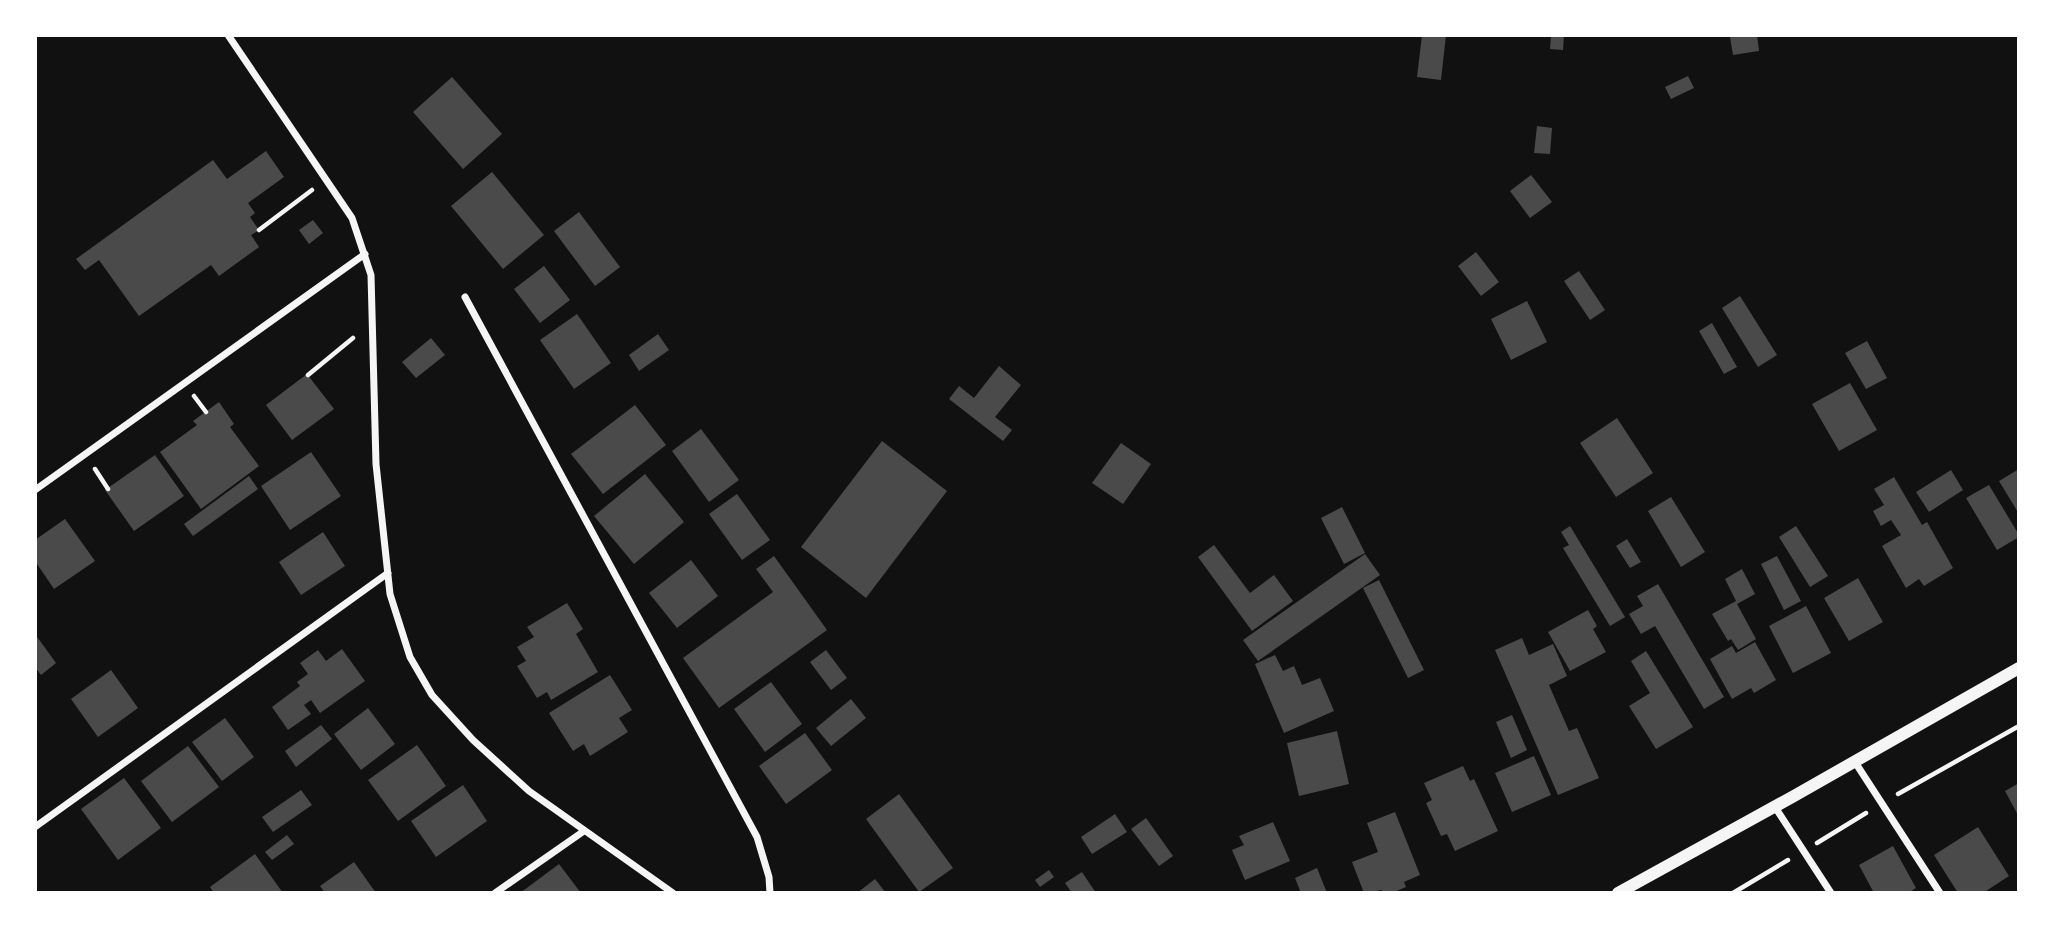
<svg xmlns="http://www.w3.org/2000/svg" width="2054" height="928" viewBox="0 0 2054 928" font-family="'DM Sans',sans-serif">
<rect width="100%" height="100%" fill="#111"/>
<path fill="#4a4a4a" d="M1422,35H1446L1441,80L1417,77Z
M1551,35H1564L1563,50L1550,49Z
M1739,35H1757L1759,51L1733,55L1730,37Z
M1688,76L1694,88L1671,99L1665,87Z
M452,77L502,134L463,169L413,112Z
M1537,126L1552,128L1550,154L1534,153Z
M266,151L284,177L248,203L255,213L250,217L259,230L251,235L259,247L219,276L211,265L139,316L99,260L85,270L76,259L213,160L227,179Z
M492,172L544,235L503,269L451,206Z
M1531,175L1552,202L1530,218L1510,191Z
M579,212L620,267L595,286L554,231Z
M313,220L323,233L309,244L299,230Z
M1476,252L1499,282L1481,296L1458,266Z
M544,266L570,300L540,323L514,289Z
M1579,271L1605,310L1590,320L1564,281Z
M1740,296L1777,355L1758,367L1722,308Z
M1527,301L1547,342L1511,360L1491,319Z
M577,314L611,363L574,389L540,340Z
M1712,323L1737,367L1724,374L1699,331Z
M658,334L669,350L639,371L629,355Z
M431,338L445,355L416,378L402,362Z
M1867,341L1887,378L1866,389L1845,353Z
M999,366L1021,385L995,417L1012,430L1003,441L949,399L959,386L974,398Z
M307,374L334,409L292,440L266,405Z
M1850,383L1877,430L1839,451L1812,404Z
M219,402L234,424L230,427L259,466L201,509L160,452L197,425L193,421Z
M635,405L666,445L603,494L571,454Z
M1617,418L1653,473L1616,497L1580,443Z
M701,429L739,480L709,502L672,451Z
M882,441L947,491L866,598L801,547Z
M1121,443L1151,464L1123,504L1092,483Z
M311,452L341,496L290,530L261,486Z
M155,455L184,496L134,531L105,490Z
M2019,469V514L1999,481Z
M1951,470L1963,490L1929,512L1916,492Z
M645,474L684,522L634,564L594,516Z
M249,476L258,489L193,536L184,524Z
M1894,477L1922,525L1927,522L1953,568L1924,586L1919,579L1906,588L1882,546L1901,535L1891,520L1881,526L1873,511L1884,505L1874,489Z
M1989,485L2019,535V537L1997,550L1966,498Z
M737,494L770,540L742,560L709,514Z
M1671,497L1705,552L1681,567L1648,511Z
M1342,507L1365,553L1344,564L1321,518Z
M65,519L95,561L54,589L35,561V540Z
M1570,526L1625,617L1610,626L1563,548L1569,545L1561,532Z
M1796,526L1828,576L1810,587L1779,537Z
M323,532L345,566L301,595L279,562Z
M1627,539L1641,562L1630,568L1616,546Z
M1214,545L1250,593L1274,575L1293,601L1252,631L1198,557Z
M1365,554L1380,575L1258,661L1243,640Z
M774,556L827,630L719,708L683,658L773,592L756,569Z
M1777,556L1801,601L1784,610L1761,564Z
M691,560L718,596L677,628L649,593Z
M1742,569L1755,594L1737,604L1756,639L1738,650L1731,639L1728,641L1712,614L1736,601L1725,579Z
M1858,578L1883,622L1849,641L1824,598Z
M1379,580L1424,670L1408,678L1363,588Z
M1658,584L1724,697L1704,709L1655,626L1641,634L1629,614L1643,606L1637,596Z
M567,603L583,629L576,634L598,672L551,700L547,692L537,698L517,666L526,661L517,647L534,637L527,627Z
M1806,606L1831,653L1793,673L1769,626Z
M1588,610L1597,626L1593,629L1606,652L1570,671L1548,632Z
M35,634L56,663L41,675L35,667Z
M1522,638L1529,655L1553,644L1567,676L1549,685L1569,731L1577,728L1599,778L1558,795L1495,650Z
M1755,642L1776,680L1754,693L1751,688L1732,699L1710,659L1732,646L1736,653Z
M342,649L365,681L320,713L311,700L304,705L311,714L288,730L272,707L300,686L297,682L308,674L300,663L318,650L326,661Z
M826,650L847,678L831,690L810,662Z
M1646,651L1693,727L1656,749L1629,706L1650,693L1631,661Z
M1275,655L1283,671L1294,666L1302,685L1320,678L1334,711L1284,733L1255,664Z
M111,670L138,708L98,737L71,699Z
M610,675L632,710L619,718L628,732L590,756L584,744L573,751L549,713Z
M771,682L802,724L765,752L734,709Z
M851,699L866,718L831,746L816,728Z
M368,708L395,744L361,770L334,734Z
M1512,715L1527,750L1511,758L1496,722Z
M225,718L254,757L222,781L192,742Z
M321,725L332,739L296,767L285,751Z
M1337,731L1349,784L1299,796L1287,743Z
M805,733L832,770L786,804L759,766Z
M417,745L446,786L398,821L368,780Z
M188,746L219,787L172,822L141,781Z
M1534,756L1551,795L1512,812L1495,773Z
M1463,766L1470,781L1474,779L1498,831L1455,851L1447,834L1441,836L1426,803L1432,800L1424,783Z
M124,778L161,828L118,860L81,809Z
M2019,783V817L2005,791Z
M463,785L487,821L436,857L411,821Z
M301,790L312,805L273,832L262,817Z
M899,794L953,868L919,892L866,819Z
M1395,812L1420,875L1404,882L1406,887L1392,893H1383L1382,890L1364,893L1352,862L1378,852L1367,823Z
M1115,814L1127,832L1092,854L1081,837Z
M1146,818L1173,856L1159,866L1131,829Z
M1273,822L1290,861L1245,880L1232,850L1244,845L1239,836Z
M1978,827L2009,876L1983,893H1958L1934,855Z
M287,835L294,844L272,860L265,852Z
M1893,846L1916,888L1908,893H1874L1859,865Z
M255,854L283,893H214L210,887Z
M354,862L376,893H325L320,886Z
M559,864L581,893H520Z
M1317,868L1327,893H1301L1295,878Z
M1049,870L1054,877L1040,887L1035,880Z
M1082,872L1096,893H1072L1065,883Z
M875,879L886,893H857Z"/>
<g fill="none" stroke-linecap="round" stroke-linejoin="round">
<path stroke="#f5f5f5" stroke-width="4.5" d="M259,230L312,190
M308,375L353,338
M194,396L206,412
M95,469L108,489
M1898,794L2019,726
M1817,843L1866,813
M1733,893L1788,860"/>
<path stroke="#f5f5f5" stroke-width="7" d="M228,35L352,218L371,275L376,464L390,594L410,657L432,695L473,740L529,791L673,893
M465,297L757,837L769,877L770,893
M35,490L365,254
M1855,762L1940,893
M1775,807L1831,893
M35,827L388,573
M495,893L584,831"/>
<path stroke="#f5f5f5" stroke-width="12" d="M1618,893L1794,796L2019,668"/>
</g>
<rect width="2054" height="928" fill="none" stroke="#ffffff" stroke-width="74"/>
</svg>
